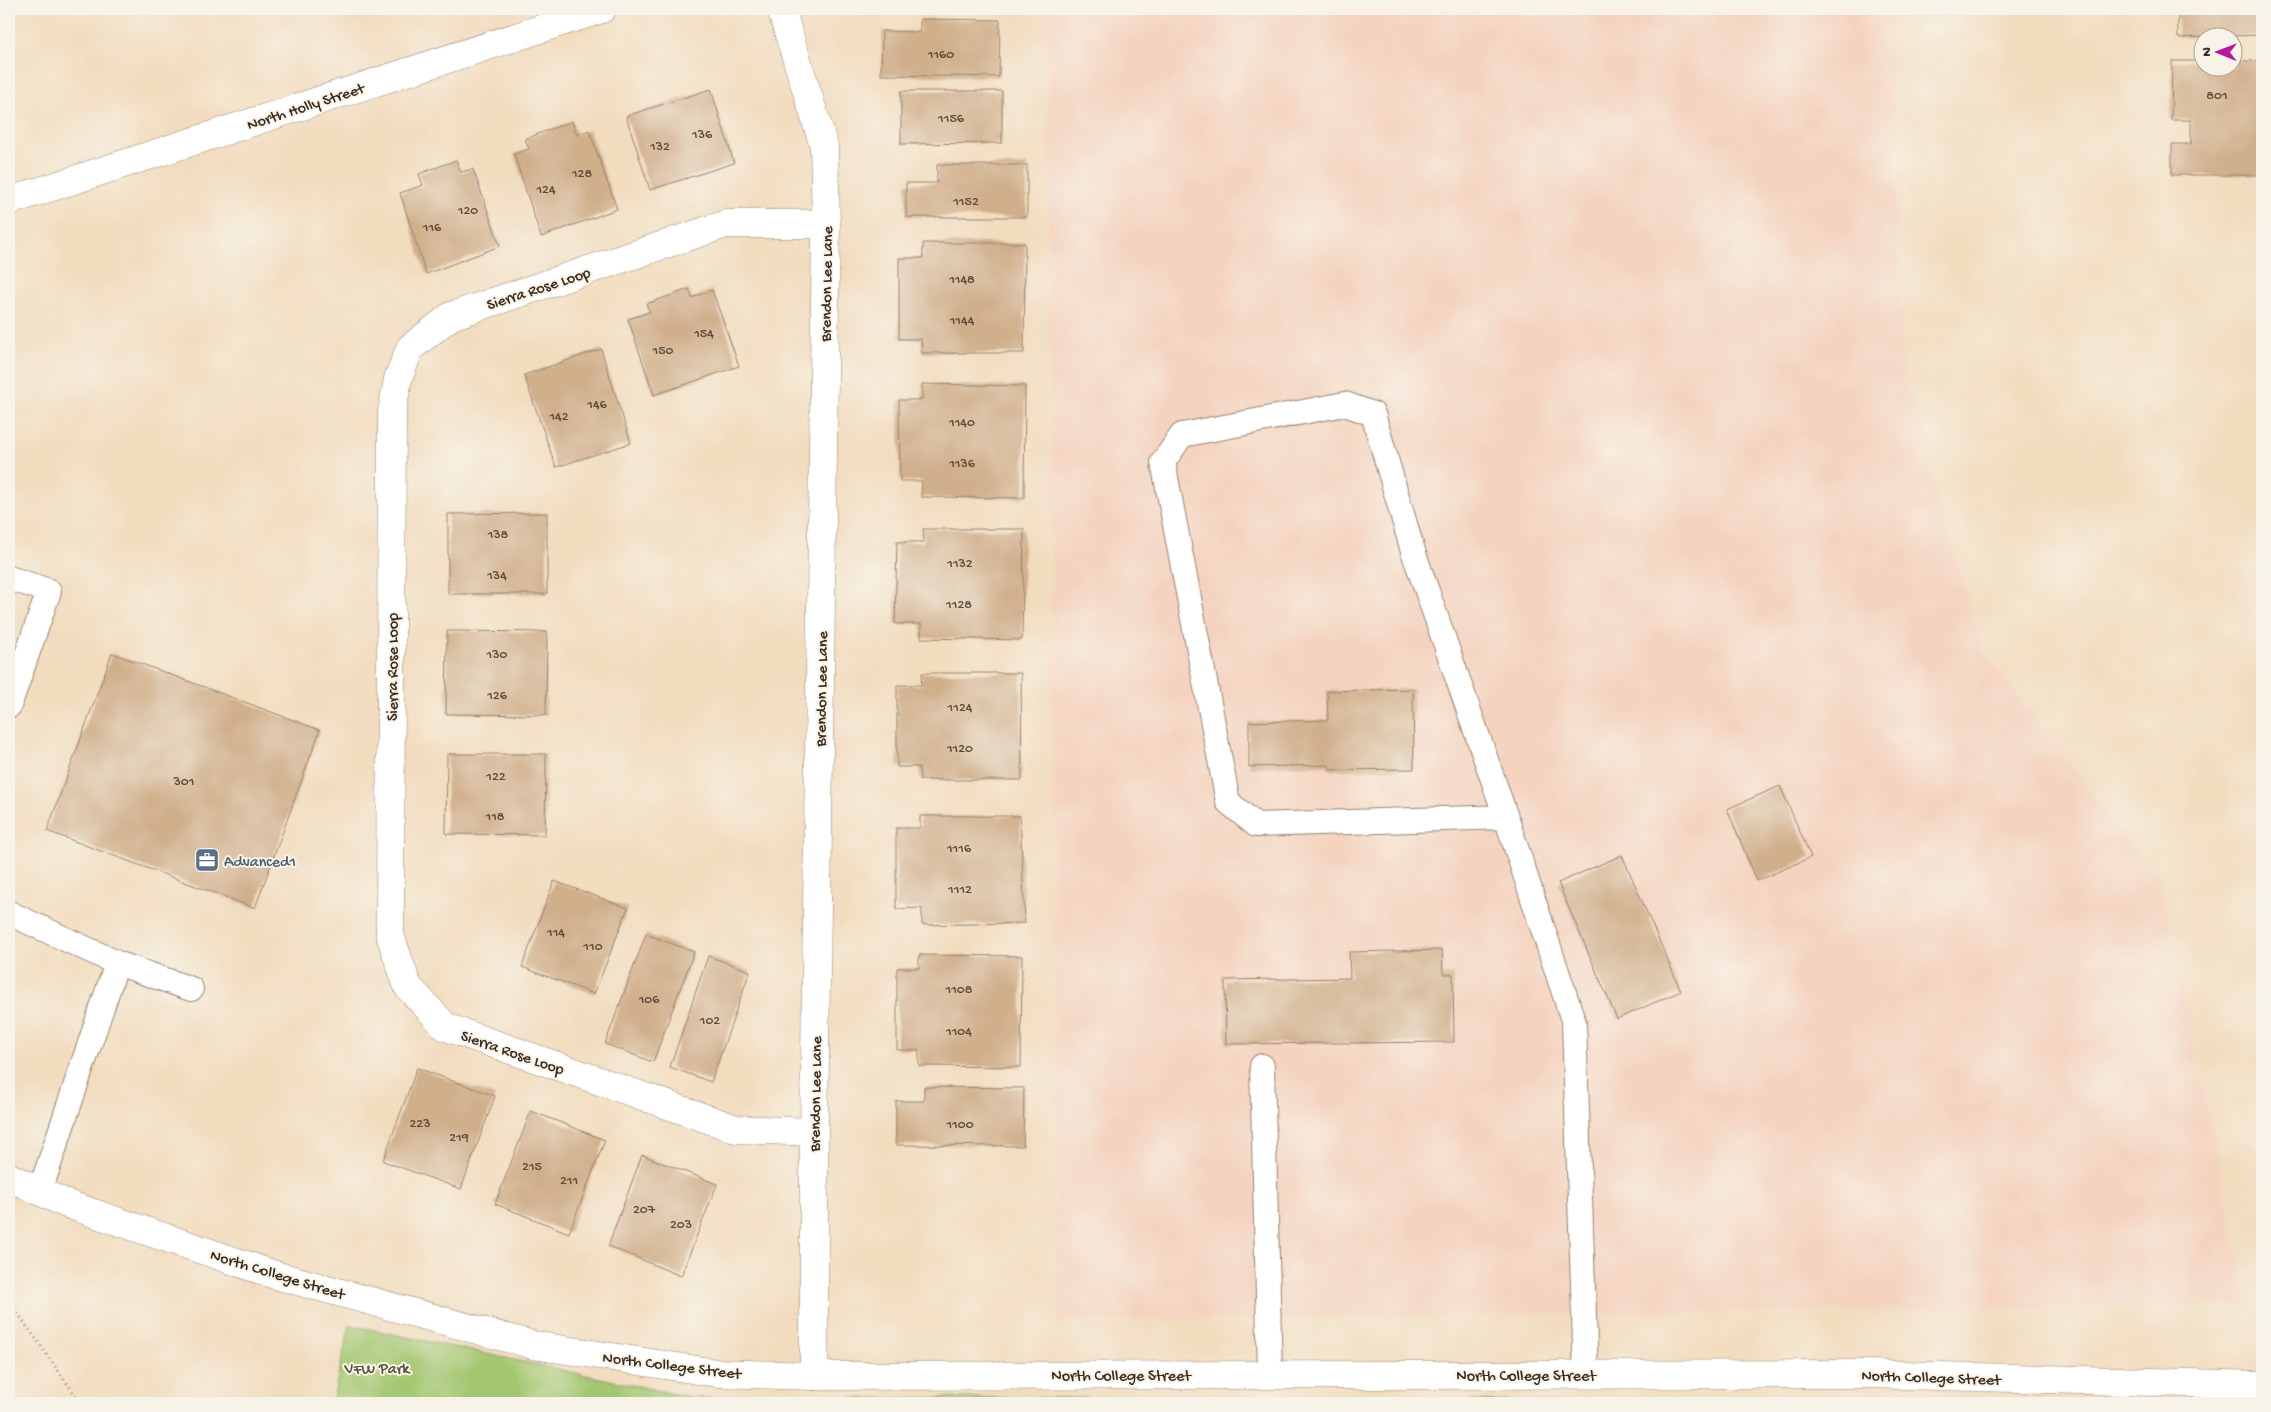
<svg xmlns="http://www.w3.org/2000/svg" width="2271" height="1412" viewBox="0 0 2271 1412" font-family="'Gochi Hand',sans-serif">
<rect width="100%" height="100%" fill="#f7f3e8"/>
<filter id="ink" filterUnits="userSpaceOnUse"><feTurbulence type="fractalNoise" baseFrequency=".02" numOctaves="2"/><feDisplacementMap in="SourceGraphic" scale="10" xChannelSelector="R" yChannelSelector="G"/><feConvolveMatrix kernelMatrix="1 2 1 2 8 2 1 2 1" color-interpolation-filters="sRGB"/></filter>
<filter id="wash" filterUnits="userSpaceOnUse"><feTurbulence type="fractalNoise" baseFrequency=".0096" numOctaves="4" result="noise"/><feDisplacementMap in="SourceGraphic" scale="20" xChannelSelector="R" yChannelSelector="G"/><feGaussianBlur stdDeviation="1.12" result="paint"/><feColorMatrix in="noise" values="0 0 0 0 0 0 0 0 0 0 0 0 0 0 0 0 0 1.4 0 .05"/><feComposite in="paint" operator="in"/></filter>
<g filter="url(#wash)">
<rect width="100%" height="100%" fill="#f2dcbe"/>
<path fill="#f4d3bf" d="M1047,9H1889L1903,373L1982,650L2161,884L2248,1305L1058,1321Z"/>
<path fill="#a3c771" stroke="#6f7848" d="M350,1325L694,1398H1269L1588,1403H332Z"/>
<g id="blocks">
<path fill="#d0af8b" d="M2178,9H2262V35L2178,38Z
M920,19L1000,20L999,77L881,75L882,31L920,32Z
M2172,61H2204V68H2234V61H2262V175H2172V144H2191V120H2171Z
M711,89L734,163L650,190L626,116Z
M901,91H1002V143L901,144Z
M572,121L577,135L589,130L617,209L541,237L514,154L529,149L525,139Z
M456,160L461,172L473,169L500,246L426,274L400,193L423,185L419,174Z
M937,165H1027V217H906V183H937Z
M923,243H1025L1024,353H922L921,339H899V258H923Z
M689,289L692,298L712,290L739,366L654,395L628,319L650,312L646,304Z
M601,349L631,443L556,467L524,375Z
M922,384L1025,386L1024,498L921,497L922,481H900L899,400H922Z
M547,513V594H448V514Z
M923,529H1024L1022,640L921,638V624H895L897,542H924Z
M447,631L547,632L546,715L446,714Z
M112,653L320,730L255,908L47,831Z
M922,673H1021L1022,780H920L919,767H897V685H921Z
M1413,689L1414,769L1329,770V765L1249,767V722L1328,720L1327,691Z
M447,754H546L545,835L446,834Z
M1780,786L1811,857L1757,881L1727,809Z
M920,816H1020L1025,923L922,925V908L896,909V828H920Z
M1622,855L1681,991L1617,1019L1558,883Z
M554,881L628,908L594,994L522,967Z
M646,934L694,952L653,1062L605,1044Z
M1442,950L1443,974H1453L1454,1042L1226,1044L1225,980L1350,978L1349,952Z
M919,955L1022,956L1021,1067L919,1066V1050H897V968H919Z
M708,956L750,971L711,1082L670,1067Z
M417,1068L495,1096L461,1189L383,1161Z
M924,1087L1024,1088L1023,1146L896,1145V1101H924Z
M531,1111L605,1140L569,1233L495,1204Z
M642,1155L717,1184L681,1276L608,1246Z"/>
</g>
</g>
<g filter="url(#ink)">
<use href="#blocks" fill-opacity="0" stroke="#96836e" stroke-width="1"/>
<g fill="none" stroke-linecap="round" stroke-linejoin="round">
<defs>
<path id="lane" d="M9,578L49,591L9,706
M1506,817L1256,825L1228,802L1163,462L1182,435L1345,404L1373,414L1412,548L1506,817L1574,1023L1586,1374
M9,913L117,963L40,1191
M117,963L191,989
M1262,1066L1270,1373"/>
<path id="street" d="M781,9L824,146L826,224L814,1132V1376
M9,201L602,9
M814,1132L736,1129L446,1027L408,987L390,935L392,411L398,379L410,348L451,316L726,224H826"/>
<path id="secondary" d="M9,1177L67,1204L275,1275L533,1345L717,1373L814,1376L1864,1374L2262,1385"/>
</defs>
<use href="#lane" stroke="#96836e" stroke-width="26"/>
<use href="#street" stroke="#96836e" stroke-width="29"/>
<use href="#secondary" stroke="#96836e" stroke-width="29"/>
<path stroke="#96836e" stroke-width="3" stroke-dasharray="1 4" stroke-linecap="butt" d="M9,1301L81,1403"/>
<use href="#lane" stroke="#fff" stroke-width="24"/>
<use href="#street" stroke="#fff" stroke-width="28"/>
<use href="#secondary" stroke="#fff" stroke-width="28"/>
</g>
</g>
<defs>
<symbol id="office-square" viewBox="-11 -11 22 22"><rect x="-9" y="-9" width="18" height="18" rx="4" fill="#5c6f8a" stroke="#f7f3e8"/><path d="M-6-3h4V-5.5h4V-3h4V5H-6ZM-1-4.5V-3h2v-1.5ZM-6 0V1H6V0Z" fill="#fff"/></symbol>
</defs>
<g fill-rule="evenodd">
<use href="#office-square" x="193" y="846" width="28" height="28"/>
</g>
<g text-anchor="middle" stroke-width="4" stroke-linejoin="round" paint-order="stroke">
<g font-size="14" fill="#604b39">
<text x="941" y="58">1160</text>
<text x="2217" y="99">801</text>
<text x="951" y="122">1156</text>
<text x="702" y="138">136</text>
<text x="660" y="150">132</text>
<text x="582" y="177">128</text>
<text x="546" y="193">124</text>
<text x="966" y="205">1152</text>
<text x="468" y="214">120</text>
<text x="432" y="231">116</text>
<text x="962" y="283">1148</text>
<text x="962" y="324">1144</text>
<text x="704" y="337">154</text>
<text x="663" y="354">150</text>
<text x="597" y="408">146</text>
<text x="559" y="420">142</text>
<text x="962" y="426">1140</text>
<text x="962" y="467">1136</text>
<text x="498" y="538">138</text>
<text x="960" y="567">1132</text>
<text x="497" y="579">134</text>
<text x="959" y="608">1128</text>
<text x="497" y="658">130</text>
<text x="497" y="699">126</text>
<text x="960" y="711">1124</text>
<text x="960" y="752">1120</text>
<text x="496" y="780">122</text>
<text x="184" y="785">301</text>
<text x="495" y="820">118</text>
<text x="959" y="852">1116</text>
<text x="960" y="893">1112</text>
<text x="556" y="936">114</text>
<text x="593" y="950">110</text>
<text x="959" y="993">1108</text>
<text x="649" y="1003">106</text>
<text x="710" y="1024">102</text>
<text x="959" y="1035">1104</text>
<text x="420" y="1127">223</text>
<text x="960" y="1128">1100</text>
<text x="459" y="1141">219</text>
<text x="532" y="1170">215</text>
<text x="569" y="1184">211</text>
<text x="644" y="1213">207</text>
<text x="681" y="1228">203</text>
</g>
<g font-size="16" fill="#3b2a1e" stroke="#f7f3e8">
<text transform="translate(305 105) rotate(-18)" y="6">North Holly Street</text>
<text transform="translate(825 284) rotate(-89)" y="6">Brendon Lee Lane</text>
<text transform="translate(538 287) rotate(-18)" y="6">Sierra Rose Loop</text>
<text transform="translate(391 667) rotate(-90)" y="6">Sierra Rose Loop</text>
<text transform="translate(820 689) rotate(-89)" y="6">Brendon Lee Lane</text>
<text transform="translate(513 1051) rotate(19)" y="6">Sierra Rose Loop</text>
<text transform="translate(814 1094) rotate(-89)" y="6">Brendon Lee Lane</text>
<text transform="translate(278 1273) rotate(17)" y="6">North College Street</text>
<text transform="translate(672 1364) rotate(7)" y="6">North College Street</text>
<text x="1121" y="1380">North College Street</text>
<text x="1526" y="1380">North College Street</text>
<text transform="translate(1931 1376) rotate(2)" y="6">North College Street</text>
</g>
<g font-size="16" fill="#4e5e75" stroke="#f7f3e8" text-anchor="start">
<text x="224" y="866">Advanced1</text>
</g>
<g font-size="16" fill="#555133" stroke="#f7f3e8">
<text x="377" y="1373">VFW Park</text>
</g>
</g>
<rect width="2271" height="1412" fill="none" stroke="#f7f3e8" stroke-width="30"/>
<g transform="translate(2218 52) rotate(271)"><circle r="24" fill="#f7f3e8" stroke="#aca397"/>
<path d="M0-4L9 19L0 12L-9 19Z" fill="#b5179e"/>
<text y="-8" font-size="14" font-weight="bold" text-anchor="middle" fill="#3b2a1e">N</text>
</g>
</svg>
